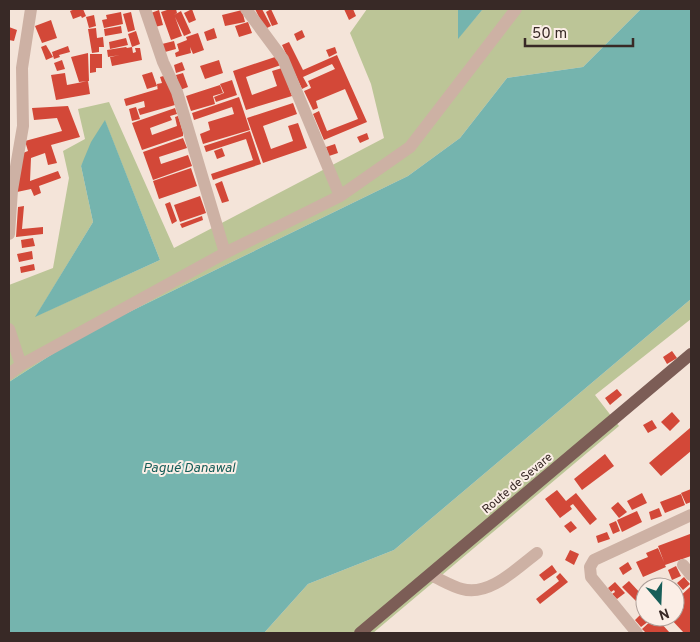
<svg xmlns="http://www.w3.org/2000/svg" width="700" height="642" viewBox="0 0 700 642" font-family="Overpass,sans-serif">
<rect width="100%" height="100%" fill="#f4e4d9"/>
<path fill="#bcc597" fill-rule="evenodd" d="M367,9H458V38L483,9H641L583,67L507,78L460,138L408,176L82,335L9,382V285L53,268L69,178L63,151L85,139L78,109L109,102L174,248L384,138L371,84L350,33ZM105,121L160,260L36,316L93,222L81,166Z
M691,299V319L595,395L619,426L373,633H264L308,584L394,550Z"/>
<path fill="#75b4ae" d="M458,9H483L458,39Z
M641,9H691V299L394,550L308,584L264,633H9V382L82,335L408,176L460,138L507,78L583,67Z
M105,120L160,260L35,317L93,222L81,166L91,142Z"/>
<path fill="#d34838" d="M75,9H83L86,16L82,18L81,16L73,19L70,11Z
M170,9H176L177,13L174,15L181,11L191,33L184,36L175,17L182,36L171,40L161,12Z
M192,9L196,20L189,23L184,13Z
M255,9H262L271,26L265,29Z
M271,9L278,24L272,26L266,12Z
M344,9H353L356,16L349,20Z
M159,10L163,25L155,27L151,13Z
M242,10L245,22L225,26L222,15Z
M121,12L123,24L104,28L102,20L107,19L106,15Z
M131,12L135,30L128,32L123,14Z
M94,15L96,26L89,28L86,17Z
M51,20L57,38L42,43L35,26Z
M248,22L252,33L239,37L235,26Z
M121,26L122,33L105,36L104,29Z
M9,27L17,30L14,41L9,40Z
M96,28L97,38L103,37L104,47H99V52L92,53L88,29Z
M214,28L217,38L207,41L204,32Z
M302,30L305,37L297,41L294,34Z
M136,31L140,44L132,47L128,34Z
M198,33L204,50L193,54L190,47L191,53L176,57L175,53L179,51L177,44L187,40L186,37Z
M126,38L128,45L110,49L109,42Z
M174,41L176,49L165,52L162,44Z
M289,42L303,70L337,55L367,122L324,140L313,114L319,111L327,131L358,119L345,89L316,101L318,108L313,110L304,91L311,88L308,81L335,69L332,64L303,77L308,86L302,89L282,45Z
M46,45L53,57L46,60L41,47Z
M68,46L70,52L59,55L60,57L54,59L52,52Z
M126,47L127,48L132,47L133,53L136,52L135,48H140L142,60L112,66L110,57L120,55L108,57L107,50Z
M335,47L337,53L329,57L326,50Z
M88,53L89,81L79,82L71,57Z
M90,54H102V68H96V72L90,73Z
M278,56L281,65L246,77L252,95L277,86L272,71L282,68L292,96L246,110L233,71Z
M62,60L65,69L57,71L54,63Z
M219,60L223,73L205,79L200,66Z
M182,62L185,70L176,73L174,65Z
M152,72L157,86L147,89L142,75Z
M65,73L67,85L88,81L90,94L56,100L51,75Z
M183,73L188,87L180,90L176,75Z
M167,75L175,105L140,115L138,109L145,107L144,101L126,106L124,99L158,89V92L157,84L162,83L160,77Z
M232,80L237,95L216,102L214,97L224,93L220,84Z
M220,85L223,93L213,96L212,92L215,104L191,111L186,96Z
M239,97L250,130L203,144L200,134L210,130L208,122L234,114L232,107L194,120L192,113Z
M293,103L297,114L263,126L271,149L293,141L288,126L298,123L307,148L263,163L247,118Z
M68,106L80,137L51,145L57,163L48,165L45,153L31,158L30,181L58,171L61,178L39,186L41,193L34,196L31,189L17,192L23,153L28,151L25,141L62,131L57,118L34,120L32,108Z
M136,107L140,119L132,121L129,109Z
M175,108L177,114L170,116L172,120L150,128L152,135L177,126L175,117L178,116L183,132V136L142,150L132,123Z
M250,131L261,164L213,180L211,174L253,160L246,139L206,152L204,146Z
M367,133L369,139L360,143L357,137Z
M183,138L187,148L159,157L161,164L188,155L192,166L153,180L143,152Z
M335,144L338,153L329,156L326,147Z
M222,148L225,156L217,159L214,151Z
M191,168L197,186L159,199L153,181Z
M222,181L229,201L222,203L215,184Z
M200,196L206,213L180,222L174,205Z
M170,202L177,221L172,224L165,204Z
M24,206L22,229L43,227V234L16,237L18,207Z
M202,216L203,220L182,228L180,224Z
M33,238L35,246L22,248L21,240Z
M32,251L33,259L19,262L17,254Z
M34,264L35,270L21,273L20,267Z
M672,351L677,358L667,364L663,357Z
M617,389L622,395L610,405L605,398Z
M672,412L680,421L670,431L661,422Z
M652,420L657,428L648,433L643,425Z
M690,428L691,451L661,476L649,463Z
M605,454L614,466L582,490L574,479Z
M691,489V502L686,504L681,493Z
M557,490L566,501L576,493L597,519L590,525L573,504L570,506L572,509L560,518L545,499Z
M642,493L647,503L632,510L627,501Z
M681,494L685,505L665,513L660,502Z
M618,502L627,512L619,518L611,508Z
M659,508L662,516L651,520L649,512Z
M637,511L642,522L622,532L617,520Z
M571,521L577,528L570,533L564,526Z
M616,521L620,531L613,534L609,524Z
M607,532L610,539L598,543L596,536Z
M690,534L691,556L665,565L666,567L643,577L636,562L648,557L646,553L658,548L664,562L658,546Z
M570,550L579,554L574,565L565,560Z
M628,562L632,569L623,575L619,568Z
M552,565L557,572L544,581L539,575Z
M676,566L681,576L672,580L668,570Z
M560,573L568,582L540,604L536,599L559,581L556,577Z
M684,577L690,584L683,590L677,583Z
M629,581L642,595L636,601L622,587Z
M615,582L625,593L617,599L612,594L615,592L614,590L611,592L608,588Z
M691,586V633H684L669,617H675V601Z
M642,613L649,621L641,627L635,620Z
M655,617L660,622L670,633H646L642,629Z"/>
<g fill="none" stroke-linecap="round" stroke-linejoin="round">
<path stroke="#cdb1a4" stroke-width="12" d="M145,9L163,62L177,92L225,253
M246,9L283,59L340,196
M9,234L12,190L23,126L22,68L31,9
M9,329L21,365
M9,374L21,365L225,253L340,196L410,147L516,9
M683,565L691,575
M430,575C440,579 451,586 462,589C489,597 517,568 537,553
M637,633L591,577L590,567L594,560L691,515"/>
<path stroke="#7c5d56" stroke-width="12" d="M360,633L691,354"/>
</g>
<g text-anchor="middle" stroke-width="4" stroke-linejoin="round" paint-order="stroke">
<g font-size="12" fill="#382926" stroke="#fbeee6">
<text transform="translate(517 483) rotate(-40)" y="4">Route de Sevare</text>
</g>
<g font-size="14" font-style="italic" fill="#175e59" stroke="#fbeee6">
<text x="189" y="472">Pagué Danawal</text>
</g>
</g>
<rect width="700" height="642" fill="none" stroke="#382926" stroke-width="20"/>
<g transform="translate(660 602) rotate(161)"><circle r="24" fill="#fbeee6" stroke="#ad9f99"/>
<path d="M0-4L9 19L0 12L-9 19Z" fill="#175e59"/>
<text y="-8" font-size="14" font-weight="bold" text-anchor="middle" fill="#382926">N</text>
</g>
<path d="M525 38v8h108v-8" fill="none" stroke="#382926" stroke-width="2.5"/>
<text x="532" y="38" font-size="15" fill="#382926" stroke="#fbeee6" stroke-width="4" paint-order="stroke">50 m</text>
</svg>
